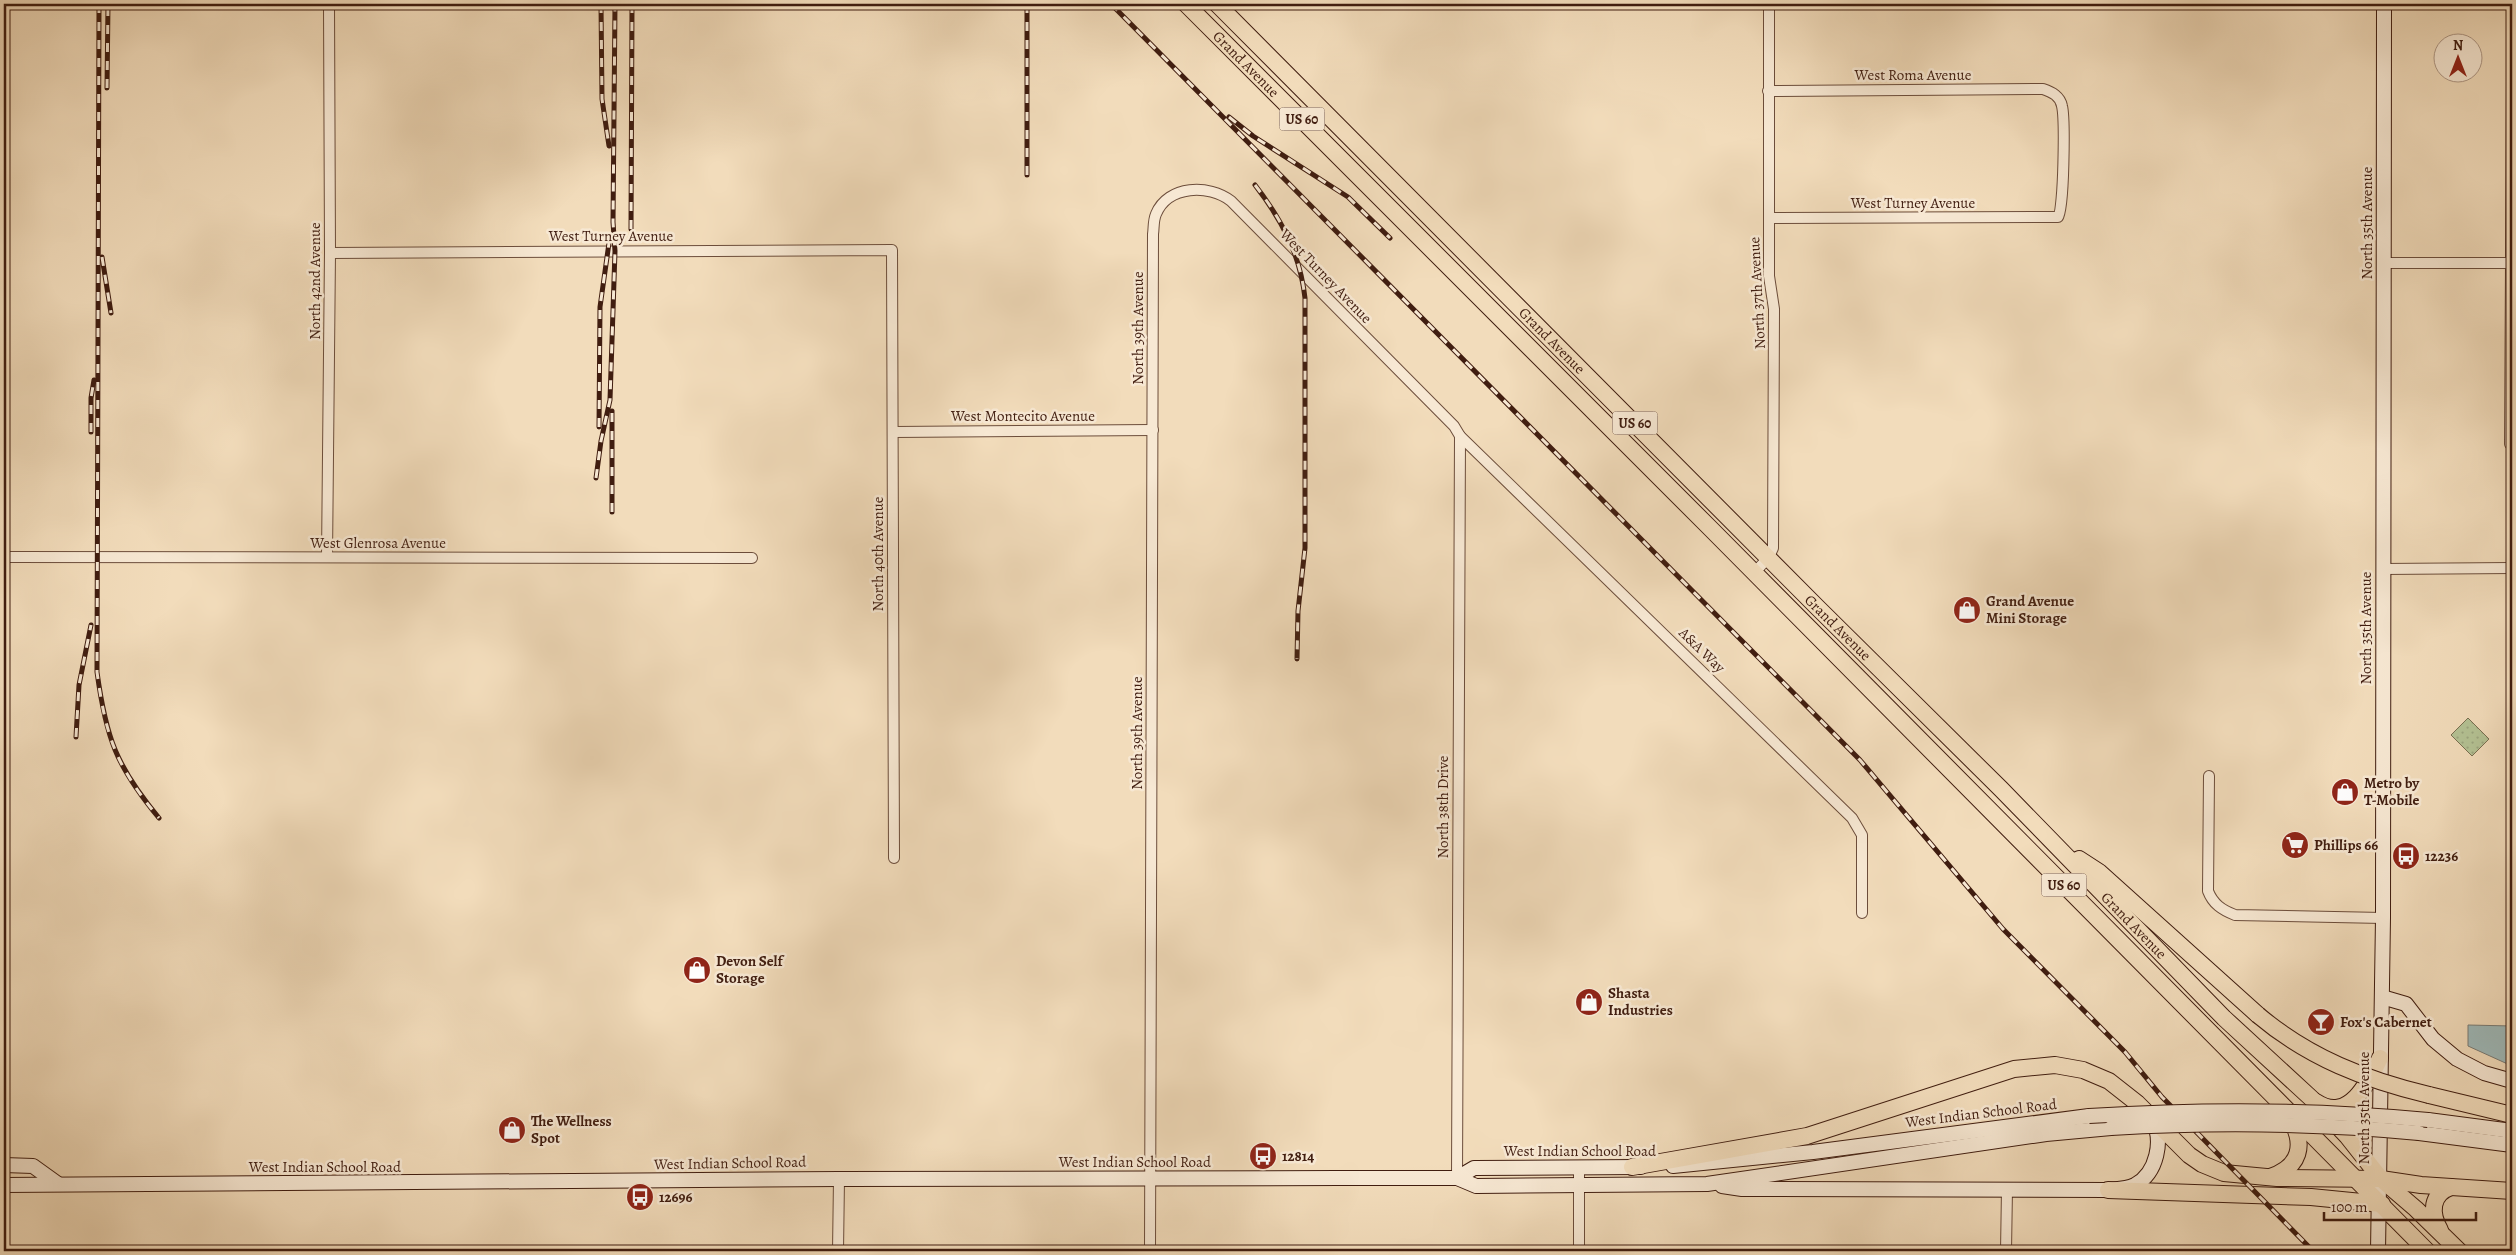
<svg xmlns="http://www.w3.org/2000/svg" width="2516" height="1255" font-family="Alegreya,serif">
<defs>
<pattern id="grass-dots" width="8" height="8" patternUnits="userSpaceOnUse" patternTransform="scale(1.25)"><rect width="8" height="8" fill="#b4c294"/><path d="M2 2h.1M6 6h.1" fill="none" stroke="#9ca67f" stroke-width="1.8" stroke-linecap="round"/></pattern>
</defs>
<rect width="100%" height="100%" fill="#f2dcbb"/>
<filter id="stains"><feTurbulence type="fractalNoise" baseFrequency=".004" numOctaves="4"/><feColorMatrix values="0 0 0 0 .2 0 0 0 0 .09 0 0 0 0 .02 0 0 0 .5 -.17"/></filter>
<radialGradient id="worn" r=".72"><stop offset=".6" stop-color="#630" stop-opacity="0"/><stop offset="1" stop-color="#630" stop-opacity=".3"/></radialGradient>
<!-- grass -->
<path fill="url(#grass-dots)" stroke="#7a7052" d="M2468,718L2489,739L2472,756L2451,735Z"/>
<!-- water -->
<path fill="#9eb9b9" stroke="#787b75" d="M2468,1025L2512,1026V1066L2468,1046Z"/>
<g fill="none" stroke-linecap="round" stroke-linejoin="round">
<!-- minor casing -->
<g stroke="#6c4d3b" stroke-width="12">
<g id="minor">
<path d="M2512,82L2510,444H2512"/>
<path d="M1768,91L2043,89C2052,92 2060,96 2062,106C2065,119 2064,210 2058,217L1769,218"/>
<path d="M330,253L892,250L894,858"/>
<path d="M2383,263H2510"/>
<path d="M894,432L1153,430"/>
<path d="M4,557L752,558"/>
<path d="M327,557L330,253L329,4"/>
<path d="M2383,569L2512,568"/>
<path d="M1754,573L1769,557L1773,548L1774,309L1769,276V4"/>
<path d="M2209,776L2208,891C2213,904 2222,910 2235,915L2383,918"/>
<path d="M1457,1178L1460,436"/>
<path d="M838,1251L839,1179"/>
<path d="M1150,1251L1153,234C1154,228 1153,221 1156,214C1168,185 1209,184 1231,201L1454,426L1460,436L1852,818L1862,835V913"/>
<path d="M1579,1251V1167"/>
<path d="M2006,1251L2007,1189"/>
</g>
</g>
<!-- secondary casing -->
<g stroke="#401d10" stroke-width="16">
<g id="secondary">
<path d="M2382,997L2406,1004L2433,1039L2457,1059L2484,1073L2512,1081"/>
<path d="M2428,1120L2512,1131"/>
<path d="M2419,1133L2512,1145"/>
<path d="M4,1165L33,1166L58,1184"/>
<path d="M1673,1166L1813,1152L2089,1116"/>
<path d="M1457,1178L1474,1168L1641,1167"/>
<path d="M4,1185L839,1179L1339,1178H1457L1476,1186L1707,1184L2046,1134L2111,1128"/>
<path d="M1722,1186L1742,1189L2108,1190C2117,1189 2127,1189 2135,1185C2157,1173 2164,1140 2152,1119"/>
<path d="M2378,1251L2383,918L2384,4"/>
</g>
</g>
<!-- trunk casing -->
<g stroke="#401d10" stroke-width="18">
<g id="trunk">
<path id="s1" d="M1186,4L1711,529L2427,1251"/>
<path id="s2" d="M1217,4L1817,607L2001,789L2224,1018L2312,1099L2347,1136L2381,1179L2416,1209L2459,1251"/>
<path d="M2079,859L2099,872L2258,1015"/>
<path d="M2429,1095L2512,1115"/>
<path d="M2316,1102C2349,1124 2369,1081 2380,1058"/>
<path d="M1632,1167L1807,1136L2014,1069L2055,1065L2083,1070L2109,1081L2137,1103L2189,1155L2202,1164L2224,1173L2277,1178L2381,1179L2421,1185L2512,1191"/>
<path d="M2270,1177C2300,1167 2306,1145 2290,1118"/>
<path d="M2108,1190L2311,1197L2382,1204"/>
<path d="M2440,1230C2430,1213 2431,1194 2451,1187"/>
</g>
</g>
<!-- minor -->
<use href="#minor" stroke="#f7e8d3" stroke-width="10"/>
<!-- secondary -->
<use href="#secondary" stroke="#f7e8d3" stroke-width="14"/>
<!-- trunk -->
<use href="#trunk" stroke="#f2dcbb" stroke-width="16"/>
<!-- rail casing -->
<g stroke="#401d10" stroke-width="5">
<g id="rail">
<path d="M99,4L97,672C106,738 116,766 159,818"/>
<path d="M601,4L602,99L609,146"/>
<path d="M1027,4V175"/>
<path d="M1111,4L1860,760L2003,929L2125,1052L2162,1097L2313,1251"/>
<path d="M107,88L108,4"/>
<path d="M1229,117L1253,136L1348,197L1390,238"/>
<path d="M1255,185C1282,220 1300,254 1305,298V548L1298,611L1297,659"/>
<path d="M631,229L632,4"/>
<path d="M102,257L111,313"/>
<path d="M599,427L600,307L609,243"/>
<path d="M91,432V398L94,380"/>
<path d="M596,478L601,441L610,400L615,251L613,222L615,4"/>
<path d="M612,512V411"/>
<path d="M76,737L79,685L91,625"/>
</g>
</g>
<!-- rail -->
<use href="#rail" stroke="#f7e8d3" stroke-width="3" stroke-dasharray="9" stroke-linecap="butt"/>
<!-- secondary-bridge casing -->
<g stroke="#401d10" stroke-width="16" stroke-linecap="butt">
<g id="secondary-bridge">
<path d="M2089,1116C2202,1109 2315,1109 2428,1120"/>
<path d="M2111,1128C2214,1122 2316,1123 2419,1133"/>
</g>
</g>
<!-- trunk-bridge casing -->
<g stroke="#401d10" stroke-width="18" stroke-linecap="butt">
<path id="trunk-bridge" d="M2258,1015C2309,1058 2366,1080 2429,1095"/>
</g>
<!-- secondary-bridge -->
<use href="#secondary-bridge" stroke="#f7e8d3" stroke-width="14"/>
<!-- trunk-bridge -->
<use href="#trunk-bridge" stroke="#f2dcbb" stroke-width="16"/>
</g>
<!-- icons -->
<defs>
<g id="shop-disc" transform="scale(1.4375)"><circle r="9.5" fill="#8f2418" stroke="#f7e8d3"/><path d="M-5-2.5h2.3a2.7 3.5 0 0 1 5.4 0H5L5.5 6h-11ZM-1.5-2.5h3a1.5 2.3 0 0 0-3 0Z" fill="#fff"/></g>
<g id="supermarket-disc" transform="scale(1.4375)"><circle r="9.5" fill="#8f2418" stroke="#f7e8d3"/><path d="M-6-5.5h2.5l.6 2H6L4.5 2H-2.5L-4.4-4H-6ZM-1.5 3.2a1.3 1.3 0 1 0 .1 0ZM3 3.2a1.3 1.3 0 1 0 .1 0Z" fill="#fff"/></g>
<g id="bus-disc" transform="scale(1.4375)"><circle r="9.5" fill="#8f2418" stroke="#f7e8d3"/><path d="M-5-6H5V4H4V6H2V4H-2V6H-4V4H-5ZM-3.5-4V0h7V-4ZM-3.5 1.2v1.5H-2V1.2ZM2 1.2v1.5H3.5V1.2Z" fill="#fff"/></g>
<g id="bar-disc" transform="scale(1.4375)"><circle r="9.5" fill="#8f2418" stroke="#f7e8d3"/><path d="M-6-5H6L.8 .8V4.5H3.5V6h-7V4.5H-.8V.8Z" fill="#fff"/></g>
</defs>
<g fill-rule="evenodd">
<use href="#shop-disc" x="1967" y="610"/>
<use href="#shop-disc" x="2345" y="792"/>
<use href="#supermarket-disc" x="2295" y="845"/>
<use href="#bus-disc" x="2406" y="856"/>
<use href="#shop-disc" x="697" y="970"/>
<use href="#shop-disc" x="1589" y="1002"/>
<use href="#bar-disc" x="2321" y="1022"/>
<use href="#shop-disc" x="512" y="1130"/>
<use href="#bus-disc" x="1263" y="1156"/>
<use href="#bus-disc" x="640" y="1197"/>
</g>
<g text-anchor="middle" stroke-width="5" stroke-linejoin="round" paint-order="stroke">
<!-- shield labels -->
<g fill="#f7e8d3" stroke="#775a4a" stroke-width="1">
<rect x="1279.5" y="107.5" width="45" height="23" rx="4"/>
<rect x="1612.5" y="411.5" width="45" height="23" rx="4"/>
<rect x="2041.5" y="873.5" width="45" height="23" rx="4"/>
</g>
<g font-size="14" font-weight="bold" fill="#401d10">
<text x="1302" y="124">US 60</text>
<text x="1635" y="428">US 60</text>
<text x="2064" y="890">US 60</text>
</g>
<!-- street labels -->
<g font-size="15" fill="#401d10" stroke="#f7e8d3">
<text dy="5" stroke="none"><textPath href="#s1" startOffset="85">Grand Avenue</textPath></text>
<text x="1913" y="80">West Roma Avenue</text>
<text x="1913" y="208">West Turney Avenue</text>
<text transform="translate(2367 223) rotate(-90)" y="5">North 35th Avenue</text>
<text x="611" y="241">West Turney Avenue</text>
<text transform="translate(1326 276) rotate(46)" y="5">West Turney Avenue</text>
<text transform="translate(315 281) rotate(-90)" y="5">North 42nd Avenue</text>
<text transform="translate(1757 293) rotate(-93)" y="5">North 37th Avenue</text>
<text transform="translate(1138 328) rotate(-90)" y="5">North 39th Avenue</text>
<text dy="5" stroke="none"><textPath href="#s2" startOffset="475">Grand Avenue</textPath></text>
<text x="1023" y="421">West Montecito Avenue</text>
<text x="378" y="548">West Glenrosa Avenue</text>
<text transform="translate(878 554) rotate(-90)" y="5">North 40th Avenue</text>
<text dy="5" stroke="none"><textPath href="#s2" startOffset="880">Grand Avenue</textPath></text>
<text transform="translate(2366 628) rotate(-90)" y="5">North 35th Avenue</text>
<text transform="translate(1702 650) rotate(44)" y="5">A&amp;A Way</text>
<text transform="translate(1137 733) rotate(-90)" y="5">North 39th Avenue</text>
<text transform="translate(1443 807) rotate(-90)" y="5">North 38th Drive</text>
<text dy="5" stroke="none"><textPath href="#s2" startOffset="1300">Grand Avenue</textPath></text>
<text transform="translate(2364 1108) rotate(-90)" y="5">North 35th Avenue</text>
<text transform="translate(1981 1113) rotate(-7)" y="5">West Indian School Road</text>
<text x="1580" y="1156">West Indian School Road</text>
<text x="1135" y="1167">West Indian School Road</text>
<text transform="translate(730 1163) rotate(-1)" y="5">West Indian School Road</text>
<text x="325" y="1172">West Indian School Road</text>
</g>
<!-- poi labels -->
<g font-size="15" font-weight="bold" fill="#401d10" stroke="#f7e8d3" text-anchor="start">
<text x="1986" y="606">Grand Avenue<tspan x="1986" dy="17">Mini Storage</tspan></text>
<text x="2364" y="788">Metro by<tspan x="2364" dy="17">T-Mobile</tspan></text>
<text x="2314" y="850">Phillips 66</text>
<text x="2425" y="861">12236</text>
<text x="716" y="966">Devon Self<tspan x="716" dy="17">Storage</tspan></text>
<text x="1608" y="998">Shasta<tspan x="1608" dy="17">Industries</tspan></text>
<text x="2340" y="1027">Fox's Cabernet</text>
<text x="531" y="1126">The Wellness<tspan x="531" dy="17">Spot</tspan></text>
<text x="1282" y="1161">12814</text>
<text x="659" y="1202">12696</text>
</g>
</g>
<!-- margin -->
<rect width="2516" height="1255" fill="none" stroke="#f2dcbb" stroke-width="20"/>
<rect x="5" y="5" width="2506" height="1245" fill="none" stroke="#401d10" stroke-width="2.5"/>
<rect x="10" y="10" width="2496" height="1235" fill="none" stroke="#401d10"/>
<!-- north arrow -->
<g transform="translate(2458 58)"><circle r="24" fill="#f7e8d3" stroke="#ae9785"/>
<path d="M0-4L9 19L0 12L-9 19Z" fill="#8f2418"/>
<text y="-8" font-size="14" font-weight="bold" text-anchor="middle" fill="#401d10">N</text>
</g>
<!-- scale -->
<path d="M2324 1212v8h152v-8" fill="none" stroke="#401d10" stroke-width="2.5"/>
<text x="2331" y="1212" font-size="15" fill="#401d10" stroke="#f7e8d3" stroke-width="4" paint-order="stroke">100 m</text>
<rect width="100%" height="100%" filter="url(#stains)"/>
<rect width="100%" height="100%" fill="url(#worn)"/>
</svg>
